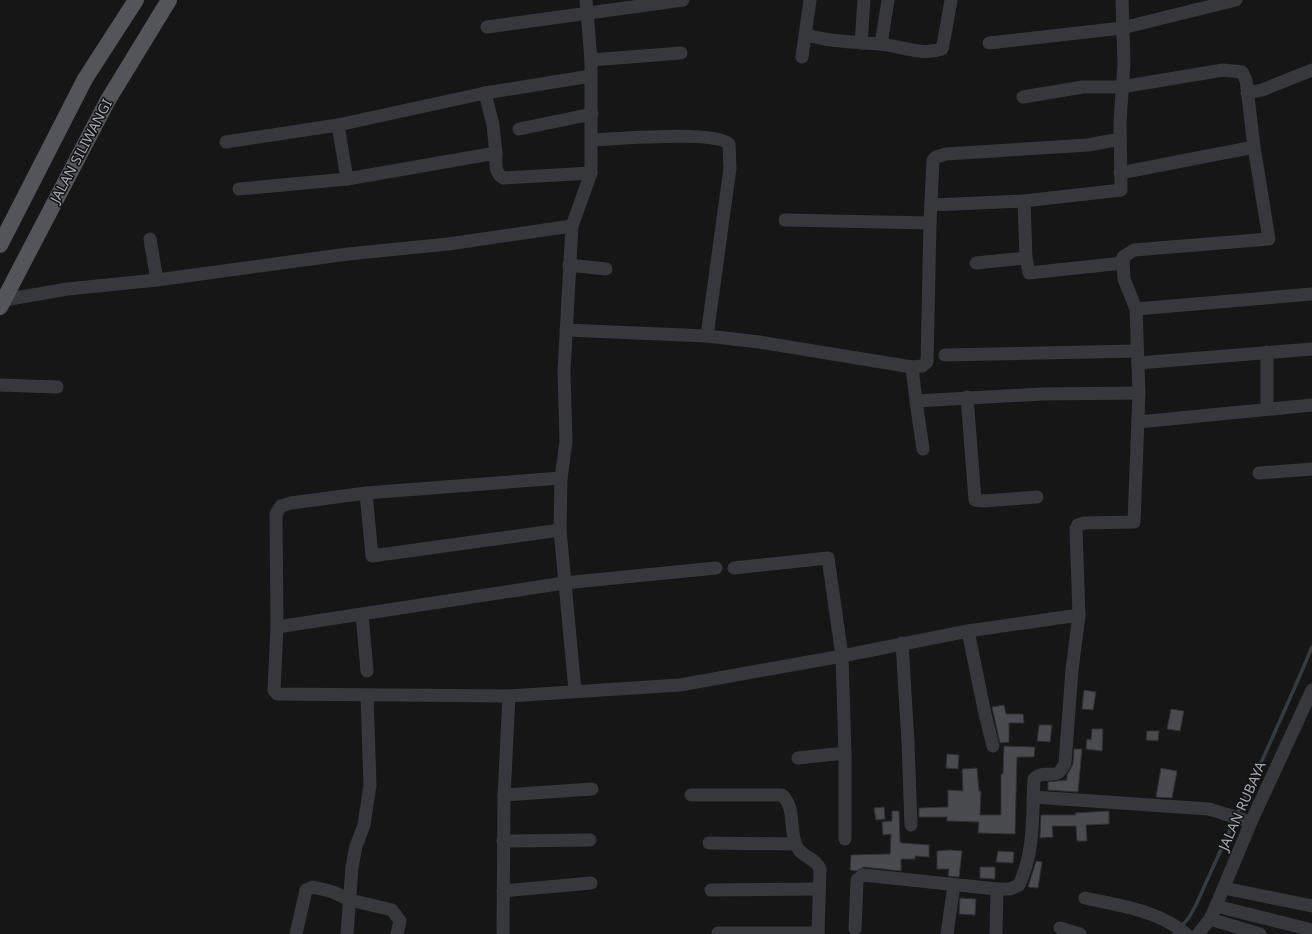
<svg xmlns="http://www.w3.org/2000/svg" width="1312" height="934" font-family="'Noto Sans',sans-serif">
<rect width="100%" height="100%" fill="#161617"/>
<g fill="none" stroke-linecap="round" stroke-linejoin="round">
<!-- stream -->
<path stroke="#343c42" stroke-width="3.5" d="M1174,934L1188,919L1196,905C1234,819 1276,734 1312,647"/>
</g>
<!-- building -->
<g fill="#4a4b4f" stroke="#303033">
<path d="M1084,690L1096,692L1093,710L1082,709Z"/>
<path d="M1004,705L1006,714H1023L1024,723H1009V742L1000,743L992,707Z"/>
<path d="M1171,709L1184,711L1180,731L1167,729Z"/>
<path d="M1039,725H1052L1050,742L1037,741Z"/>
<path d="M1092,729H1103L1102,751L1086,749L1087,739L1091,740Z"/>
<path d="M1147,731H1159L1158,741L1146,740Z"/>
<path d="M1004,746L1035,747L1034,757H1017L1015,834L978,833L979,822L947,821V817H919V808L948,807V790L963,791L962,769L977,768L979,791H981L980,815H1001V774H1003Z"/>
<path d="M1074,749H1082L1078,792L1048,790V782L1067,780V775L1073,764Z"/>
<path d="M947,754L959,755L958,769L946,768Z"/>
<path d="M1161,768L1177,771L1172,798L1156,797Z"/>
<path d="M884,807L885,819L876,820L874,808Z"/>
<path d="M892,811H899L900,842L902,843L929,845V857L915,856V859H901V871L864,867L856,871L850,870L851,855L890,854L891,834L883,835L882,822L892,821Z"/>
<path d="M1109,811V824L1086,825L1087,841H1077L1076,826H1052L1053,837L1040,838L1041,815H1076L1075,813Z"/>
<path d="M951,850L962,851L959,877L948,876L949,869H937V851Z"/>
<path d="M998,851L1014,852L1013,863L996,862Z"/>
<path d="M1036,861L1042,862L1038,888L1028,887Z"/>
<path d="M980,867H995V879L980,878Z"/>
<path d="M960,898L976,899L975,915L959,914Z"/>
</g>
<g fill="none" stroke-linecap="round" stroke-linejoin="round">
<!-- minor -->
<g stroke="#37383c" stroke-width="13">
<path d="M487,27L683,0"/>
<path d="M807,35C831,42 855,42 880,44C900,46 922,56 942,49L943,45L951,0"/>
<path d="M861,43L864,0"/>
<path d="M989,43L1122,28L1236,0"/>
<path d="M881,44L888,0"/>
<path d="M802,57L810,0"/>
<path d="M591,60L681,53"/>
<path d="M485,93L493,125L496,153"/>
<path d="M1247,93L1262,90L1312,70"/>
<path d="M338,125L347,179"/>
<path d="M519,129L592,114"/>
<path d="M226,142L338,125L485,93L591,76"/>
<path d="M1120,173L1254,147"/>
<path d="M239,189L347,179L496,153C496,163 494,172 503,178L591,173"/>
<path d="M1024,201L1026,258L1029,273L1123,263"/>
<path d="M931,205L1024,201L1121,190L1120,122L1124,64L1122,0"/>
<path d="M785,220L930,223"/>
<path d="M572,226L564,371L566,442L561,478L560,530L575,690"/>
<path d="M150,239L157,280"/>
<path d="M976,263L1026,258"/>
<path d="M569,265L606,269"/>
<path d="M4,300L67,289L157,280L348,254L448,244L572,226L591,173V60L586,0"/>
<path d="M1136,309L1312,294"/>
<path d="M566,330L707,336L730,168L729,144C714,130 617,139 592,140"/>
<path d="M707,336L759,342L912,367L922,366L927,362L930,223L933,160L936,157L946,154L1088,145L1120,139"/>
<path d="M945,355L1137,351"/>
<path d="M1138,363L1312,349"/>
<path d="M912,367L916,401L1042,394L1139,393"/>
<path d="M0,385L57,387"/>
<path d="M967,397L975,500L983,501L1037,497"/>
<path d="M916,401L923,449"/>
<path d="M1267,409V352"/>
<path d="M1138,422L1312,405"/>
<path d="M1259,473L1312,469"/>
<path d="M561,478L366,493L291,503L281,506L276,514L277,627L274,690L277,694L509,696L680,685L842,656L968,631L1079,615"/>
<path d="M366,493L372,556L560,530"/>
<path d="M734,568L828,558L842,656L845,753L798,758"/>
<path d="M362,614L367,671"/>
<path d="M277,627L564,583L716,568"/>
<path d="M968,631L985,714L993,746"/>
<path d="M902,643L908,742L911,825"/>
<path d="M504,795L592,789"/>
<path d="M691,795H782C796,808 789,829 796,845C801,857 816,858 820,869L818,934"/>
<path d="M1033,797L1209,809L1251,822"/>
<path d="M845,839V753"/>
<path d="M503,841L590,840"/>
<path d="M709,843L795,844"/>
<path d="M1224,888L1312,906"/>
<path d="M711,890L819,889"/>
<path d="M503,891L591,883"/>
<path d="M1085,898C1120,906 1158,910 1186,934"/>
<path d="M1216,906L1308,929L1312,932"/>
<path d="M1210,919L1260,934"/>
<path d="M1060,928L1080,934"/>
<path d="M855,929L857,880L863,875L997,889H1010L1019,885C1035,851 1032,816 1034,779C1046,767 1056,784 1065,763L1072,670L1079,615L1076,529L1078,525L1084,523L1134,522L1139,393L1136,309L1124,279L1123,257L1134,250L1269,239L1254,147L1246,80L1242,72L1223,70L1121,87H1083L1023,97"/>
<path d="M718,933H818"/>
<path d="M296,934L306,890L313,887L333,892L350,900L392,910L400,921L397,934"/>
<path d="M347,934L352,867L356,846L364,825L370,785L367,695"/>
<path d="M503,934L504,797L509,696"/>
<path d="M947,934L954,885"/>
<path d="M996,934L997,889"/>
<path d="M1198,934L1210,919L1216,906L1251,822L1312,690"/>
</g>
<!-- major -->
<g stroke="#53555a" stroke-width="16">
<path d="M0,245L85,79L136,0"/>
<path d="M0,307L108,100L169,0"/>
</g>
</g>
<g text-anchor="middle" stroke-width="3" stroke-linejoin="round" paint-order="stroke">
<!-- street labels -->
<g font-size="14" fill="#a9acb6" stroke="#111112">
<text transform="translate(81 151) rotate(-62)" y="5">JALAN SILIWANGI</text>
<text transform="translate(1242 806) rotate(-66)" y="5">JALAN RUBAYA</text>
</g>
</g>
</svg>
